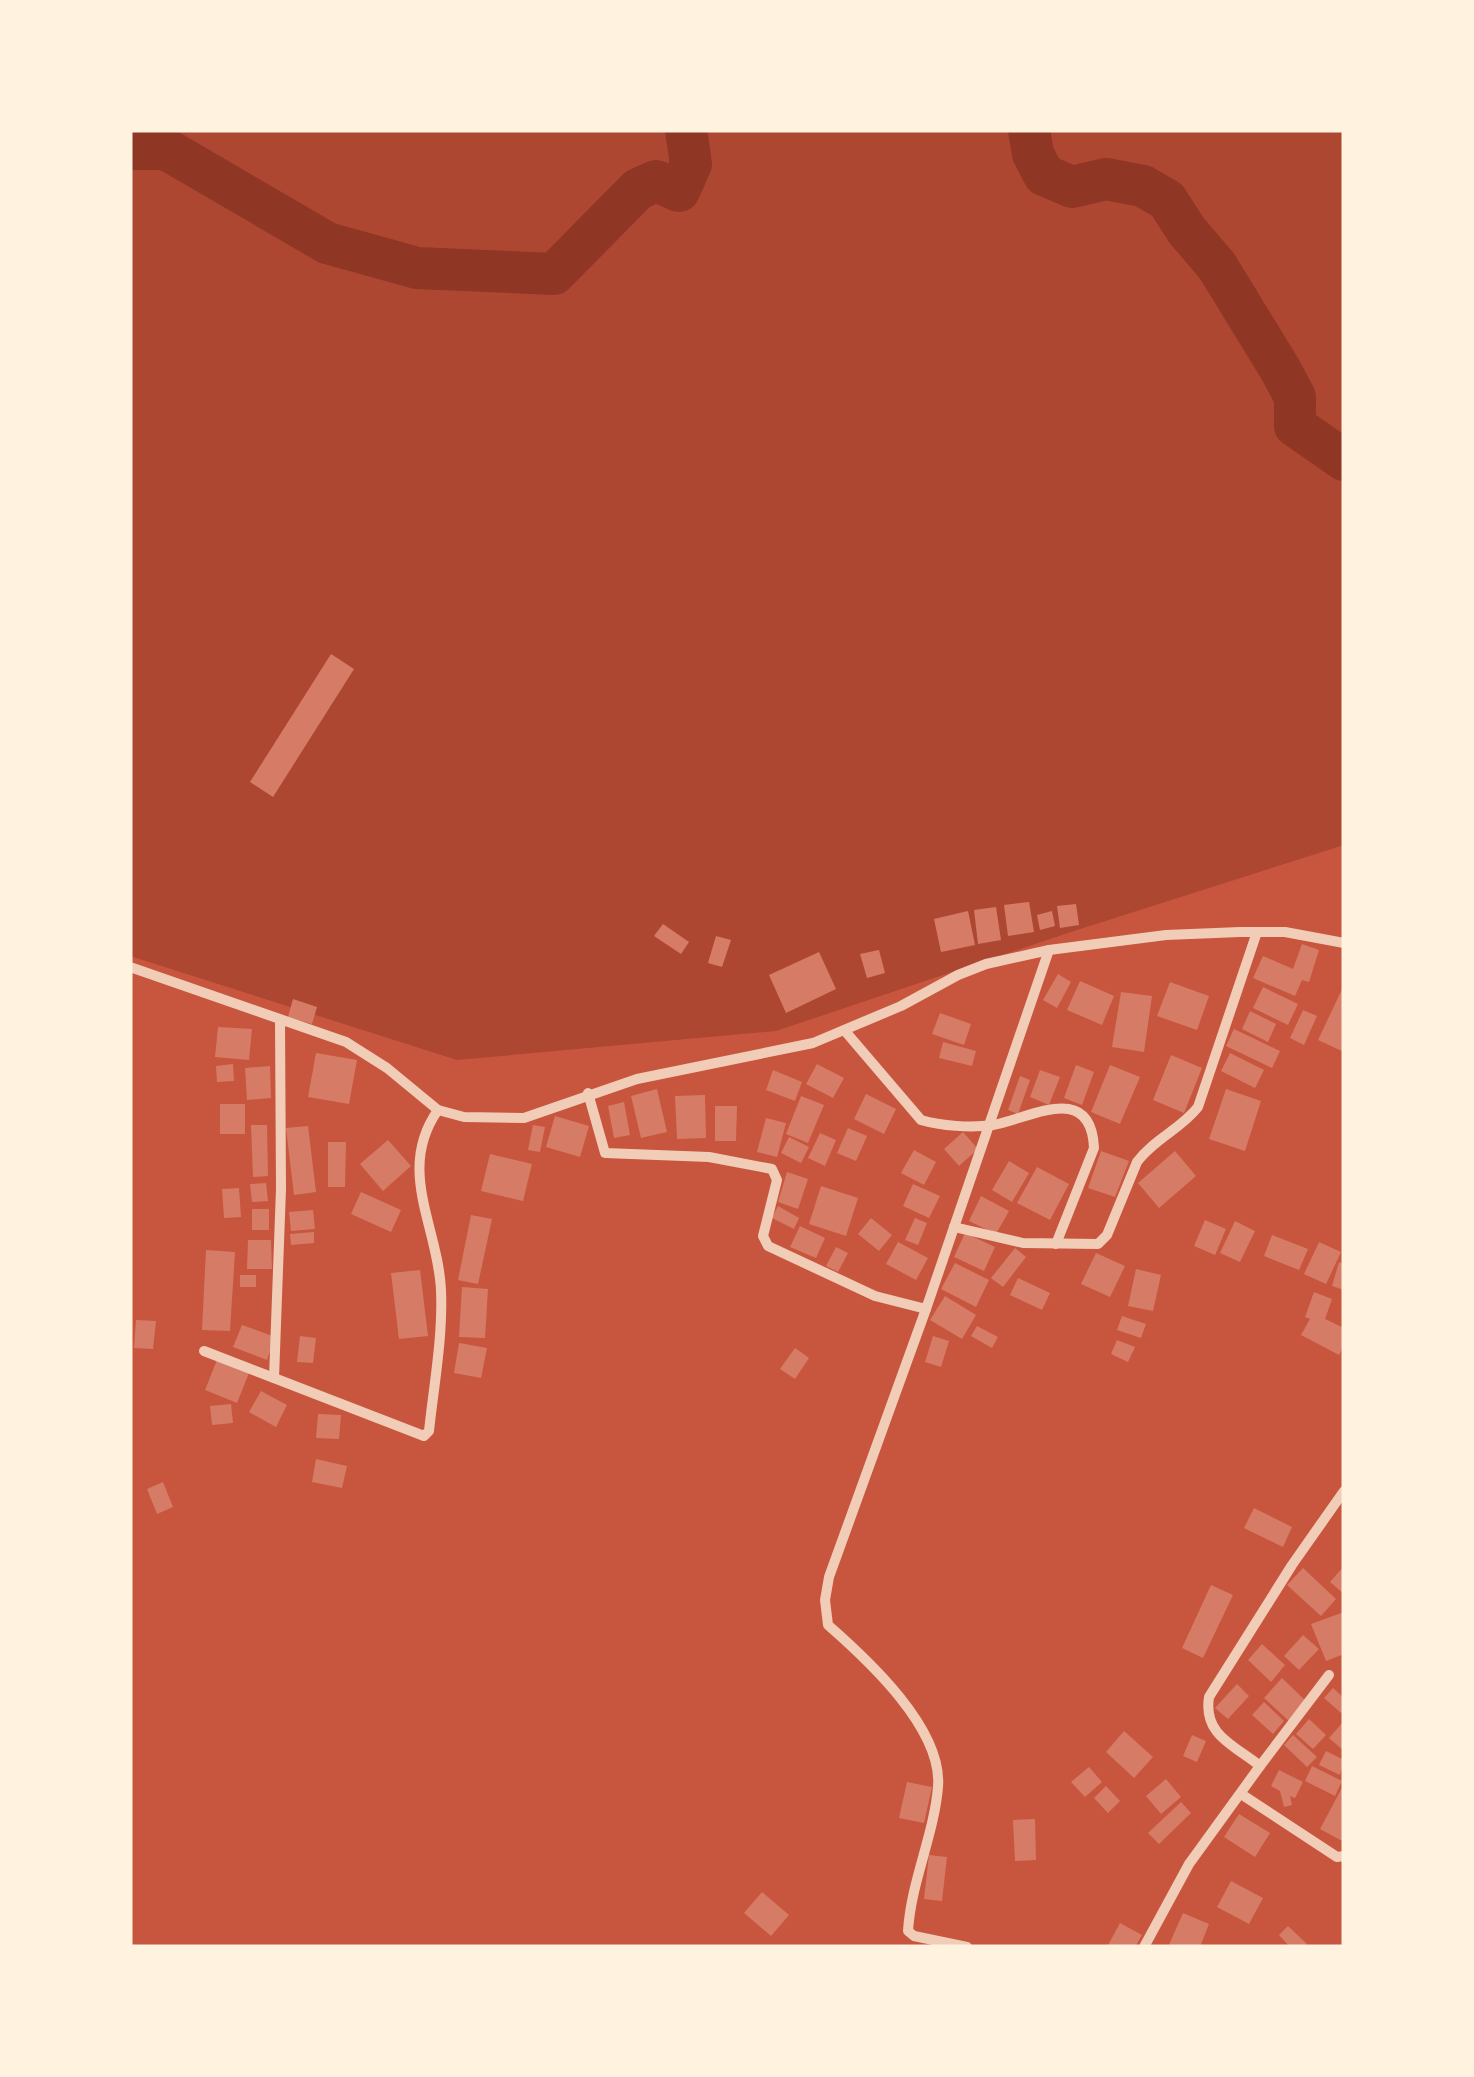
<svg xmlns="http://www.w3.org/2000/svg" width="1474" height="2077" font-family="Montserrat,sans-serif">
<rect width="100%" height="100%" fill="#c8553d"/>
<!-- green -->
<path fill="#ae4732" d="M130,130H1344V845L1074,931L776,1031L457,1060L130,956Z"/>
<g fill="none" stroke-linecap="round" stroke-linejoin="round">
<!-- river -->
<g stroke="#8f3625" stroke-width="42">
<path d="M1029,130L1033,154L1044,175L1072,187L1106,179L1143,186L1167,200L1187,231L1217,266L1280,369L1295,397V426L1344,460"/>
<path d="M130,149H166L327,243L417,268L554,274L638,189L656,181L679,191L691,164L686,130"/>
</g>
</g>
<!-- building -->
<g fill="#d67c66">
<path d="M331,654L354,669L273,797L250,782Z"/>
<path d="M1029,902L1034,932L1008,936L1004,905Z"/>
<path d="M1076,904L1079,925L1060,928L1057,906Z"/>
<path d="M996,907L1001,940L978,944L974,910Z"/>
<path d="M968,911L975,945L941,952L934,919Z"/>
<path d="M1052,911L1055,926L1040,930L1037,915Z"/>
<path d="M663,924L689,942L681,954L654,936Z"/>
<path d="M716,936L731,940L722,967L708,963Z"/>
<path d="M1302,944L1319,950L1309,982L1302,980L1295,996L1253,978L1263,956L1293,969Z"/>
<path d="M879,950L885,973L867,978L860,954Z"/>
<path d="M819,952L836,989L786,1013L769,975Z"/>
<path d="M1058,974L1071,982L1057,1008L1043,1000Z"/>
<path d="M1080,981L1114,996L1102,1025L1067,1010Z"/>
<path d="M1170,982L1209,996L1197,1030L1157,1016Z"/>
<path d="M1344,985V1052L1318,1040Z"/>
<path d="M1263,987L1298,1004L1288,1025L1253,1008Z"/>
<path d="M1121,992L1152,996L1144,1052L1112,1047Z"/>
<path d="M293,999L317,1007L312,1024L288,1017Z"/>
<path d="M1303,1010L1317,1016L1304,1045L1290,1038Z"/>
<path d="M1250,1011L1276,1024L1268,1042L1242,1029Z"/>
<path d="M940,1013L971,1024L964,1045L932,1034Z"/>
<path d="M218,1027L252,1029L249,1060L215,1057Z"/>
<path d="M1234,1029L1280,1051L1272,1068L1226,1046Z"/>
<path d="M943,1042L976,1051L972,1066L939,1058Z"/>
<path d="M316,1053L357,1060L349,1104L308,1097Z"/>
<path d="M1230,1053L1264,1070L1255,1088L1221,1071Z"/>
<path d="M1171,1055L1202,1068L1184,1113L1153,1100Z"/>
<path d="M233,1064L234,1081L217,1082L216,1066Z"/>
<path d="M817,1064L844,1078L833,1098L806,1084Z"/>
<path d="M1076,1065L1094,1072L1082,1105L1064,1098Z"/>
<path d="M1110,1065L1140,1077L1120,1124L1091,1112Z"/>
<path d="M270,1066L271,1098L247,1100L245,1068Z"/>
<path d="M773,1070L802,1082L795,1101L766,1090Z"/>
<path d="M1040,1070L1060,1077L1049,1105L1030,1097Z"/>
<path d="M1020,1076L1030,1080L1018,1114L1008,1110Z"/>
<path d="M657,1089L667,1132L641,1138L631,1096Z"/>
<path d="M1226,1089L1261,1101L1245,1151L1209,1139Z"/>
<path d="M866,1094L896,1109L884,1134L854,1119Z"/>
<path d="M705,1095L706,1138L677,1139L675,1096Z"/>
<path d="M801,1096L824,1105L808,1143L786,1134Z"/>
<path d="M624,1102L630,1135L614,1138L608,1106Z"/>
<rect x="220" y="1104" width="25" height="30"/>
<path d="M715,1106H737L736,1141H715Z"/>
<path d="M555,1116L589,1126L580,1157L546,1147Z"/>
<path d="M766,1118L786,1123L777,1157L757,1152Z"/>
<path d="M251,1125H267L268,1176L253,1177Z"/>
<path d="M533,1125L545,1127L540,1152L528,1150Z"/>
<path d="M308,1126L316,1192L294,1195L286,1128Z"/>
<path d="M848,1128L867,1136L856,1161L837,1153Z"/>
<path d="M963,1132L978,1149L959,1166L944,1149Z"/>
<path d="M820,1133L836,1140L825,1166L808,1158Z"/>
<path d="M789,1137L809,1147L801,1163L781,1153Z"/>
<path d="M388,1140L411,1166L383,1191L360,1164Z"/>
<path d="M328,1142H346L345,1187H328Z"/>
<path d="M914,1150L936,1162L924,1185L901,1173Z"/>
<path d="M1101,1151L1129,1161L1115,1197L1088,1188Z"/>
<path d="M1175,1151L1196,1176L1159,1208L1138,1183Z"/>
<path d="M490,1154L532,1164L523,1201L481,1191Z"/>
<path d="M1009,1161L1029,1173L1012,1202L992,1190Z"/>
<path d="M1037,1167L1069,1184L1050,1220L1017,1203Z"/>
<path d="M787,1172L808,1179L798,1209L778,1202Z"/>
<path d="M266,1183L268,1201L252,1202L250,1184Z"/>
<path d="M913,1184L940,1196L929,1218L903,1206Z"/>
<path d="M821,1186L858,1198L846,1236L809,1224Z"/>
<path d="M239,1188L241,1217L224,1218L222,1189Z"/>
<path d="M361,1192L401,1210L391,1232L351,1214Z"/>
<path d="M981,1196L1009,1211L996,1234L969,1221Z"/>
<path d="M778,1206L799,1218L794,1229L772,1218Z"/>
<rect x="252" y="1209" width="17" height="21"/>
<path d="M313,1210L315,1229L291,1231L289,1212Z"/>
<path d="M471,1215L492,1219L478,1284L458,1280Z"/>
<path d="M871,1218L892,1235L879,1251L858,1234Z"/>
<path d="M915,1218L927,1223L918,1245L905,1240Z"/>
<path d="M1205,1220L1226,1229L1215,1255L1194,1246Z"/>
<path d="M1235,1221L1255,1231L1240,1262L1220,1253Z"/>
<path d="M800,1226L825,1238L816,1258L790,1247Z"/>
<path d="M314,1232V1243L291,1245L290,1234Z"/>
<path d="M965,1233L995,1247L984,1271L954,1257Z"/>
<path d="M1272,1235L1308,1249L1299,1270L1264,1256Z"/>
<path d="M248,1240H271L272,1269H247Z"/>
<path d="M898,1242L928,1258L916,1280L886,1264Z"/>
<path d="M1319,1242L1341,1252L1326,1284L1304,1274Z"/>
<path d="M836,1247L848,1253L838,1272L826,1266Z"/>
<path d="M1015,1248L1026,1257L1003,1287L991,1278Z"/>
<path d="M206,1250L235,1252L230,1331L202,1330Z"/>
<path d="M1096,1253L1125,1266L1110,1297L1081,1284Z"/>
<path d="M1339,1262L1344,1264V1290L1332,1286Z"/>
<path d="M955,1263L989,1280L976,1307L941,1289Z"/>
<path d="M1136,1269L1161,1275L1153,1311L1128,1306Z"/>
<path d="M420,1270L428,1336L399,1339L391,1273Z"/>
<rect x="240" y="1275" width="16" height="12"/>
<path d="M1018,1278L1050,1293L1042,1310L1010,1295Z"/>
<path d="M462,1287L488,1289L485,1338L459,1337Z"/>
<path d="M1314,1292L1332,1299L1325,1319L1344,1328V1345L1339,1355L1301,1335L1310,1319L1305,1317Z"/>
<path d="M945,1296L976,1315L962,1339L930,1320Z"/>
<path d="M1122,1316L1146,1324L1141,1338L1117,1330Z"/>
<path d="M136,1320L156,1321L153,1349L134,1348Z"/>
<path d="M242,1325L275,1337L267,1360L233,1347Z"/>
<path d="M977,1326L998,1337L992,1348L971,1336Z"/>
<path d="M300,1336L316,1338L313,1363L297,1362Z"/>
<path d="M933,1336L949,1341L941,1367L925,1362Z"/>
<path d="M1117,1340L1135,1347L1128,1362L1111,1354Z"/>
<path d="M459,1343L487,1348L481,1378L454,1373Z"/>
<path d="M795,1348L809,1358L795,1379L780,1369Z"/>
<path d="M217,1360L249,1373L237,1403L205,1390Z"/>
<path d="M261,1391L287,1405L276,1427L249,1412Z"/>
<path d="M231,1404L233,1423L212,1425L210,1406Z"/>
<path d="M318,1414L341,1415L339,1439L316,1438Z"/>
<path d="M316,1459L347,1466L342,1488L312,1482Z"/>
<path d="M163,1482L173,1507L157,1514L147,1489Z"/>
<path d="M1254,1508L1292,1527L1283,1547L1244,1528Z"/>
<path d="M1344,1566V1594L1330,1582Z"/>
<path d="M1303,1568L1336,1599L1321,1616L1287,1585Z"/>
<path d="M1211,1585L1233,1595L1203,1658L1182,1648Z"/>
<path d="M1344,1612V1654L1326,1661L1311,1624Z"/>
<path d="M1303,1635L1319,1649L1299,1670L1284,1656Z"/>
<path d="M1262,1644L1285,1665L1271,1682L1248,1660Z"/>
<path d="M1282,1678L1307,1702L1289,1721L1264,1698Z"/>
<path d="M1237,1684L1249,1696L1228,1719L1215,1708Z"/>
<path d="M1333,1688L1344,1698V1709L1341,1713L1324,1698Z"/>
<path d="M1264,1702L1284,1721L1273,1734L1252,1715Z"/>
<path d="M1309,1719L1326,1735L1313,1749L1296,1734Z"/>
<path d="M1344,1721V1751L1329,1738Z"/>
<path d="M1124,1731L1153,1757L1134,1778L1106,1752Z"/>
<path d="M1192,1735L1206,1741L1197,1762L1183,1756Z"/>
<path d="M1293,1735L1317,1757L1307,1767L1284,1745Z"/>
<path d="M1326,1751L1344,1760L1340,1775L1319,1765Z"/>
<path d="M1312,1766L1342,1781L1335,1796L1305,1781Z"/>
<path d="M1089,1767L1102,1782L1085,1797L1071,1782Z"/>
<path d="M1279,1770L1303,1782L1295,1798L1290,1796L1292,1805L1284,1807L1280,1791L1271,1786Z"/>
<path d="M1166,1779L1181,1797L1161,1814L1146,1796Z"/>
<path d="M907,1782L932,1787L924,1823L899,1818Z"/>
<path d="M1344,1784V1842L1320,1829Z"/>
<path d="M1106,1786L1120,1801L1108,1813L1094,1798Z"/>
<path d="M1181,1802L1191,1813L1159,1844L1148,1833Z"/>
<path d="M1239,1814L1270,1833L1255,1857L1224,1837Z"/>
<path d="M1035,1819L1036,1860L1015,1861L1013,1820Z"/>
<path d="M929,1855L947,1857L942,1901L924,1899Z"/>
<path d="M1231,1881L1263,1898L1249,1924L1217,1907Z"/>
<path d="M762,1892L789,1915L771,1936L744,1913Z"/>
<path d="M1183,1913L1209,1924L1200,1947H1168Z"/>
<path d="M1120,1923L1142,1935L1135,1947H1107Z"/>
<path d="M1288,1926L1307,1944L1304,1947H1290L1279,1935Z"/>
</g>
<g fill="none" stroke-linecap="round" stroke-linejoin="round">
<!-- minor -->
<g stroke="#f1ccb7" stroke-width="10">
<path d="M130,967L346,1042L387,1068L438,1110"/>
<path d="M280,1020L281,1189L274,1378L424,1436L429,1431C434,1384 443,1337 441,1290C438,1226 396,1170 438,1110L464,1117L524,1118L637,1079L813,1043L901,1006L958,975L986,964L1049,950L1166,935L1240,932H1285L1344,943"/>
<path d="M845,1031L921,1120C941,1126 971,1128 993,1125C1029,1119 1091,1080 1094,1148L1056,1244"/>
<path d="M588,1093L605,1153L709,1157L772,1169L777,1180L763,1236L768,1246L875,1296L926,1309L1049,950"/>
<path d="M954,1227L1023,1243L1098,1244L1107,1235L1137,1162C1154,1139 1181,1129 1198,1107L1257,932"/>
<path d="M926,1309L829,1577L825,1600L828,1625C868,1660 943,1729 938,1787C934,1835 911,1882 908,1931L914,1936L967,1947"/>
<path d="M204,1351L274,1378"/>
<path d="M1260,1766L1329,1675"/>
<path d="M1241,1794L1337,1857L1344,1856"/>
<path d="M1144,1947L1189,1864L1260,1766C1234,1745 1203,1735 1209,1697L1292,1565L1344,1491"/>
</g>
</g>
<!-- border -->
<rect width="1474" height="2077" fill="none" stroke="#fff3e0" stroke-width="265"/>
</svg>
